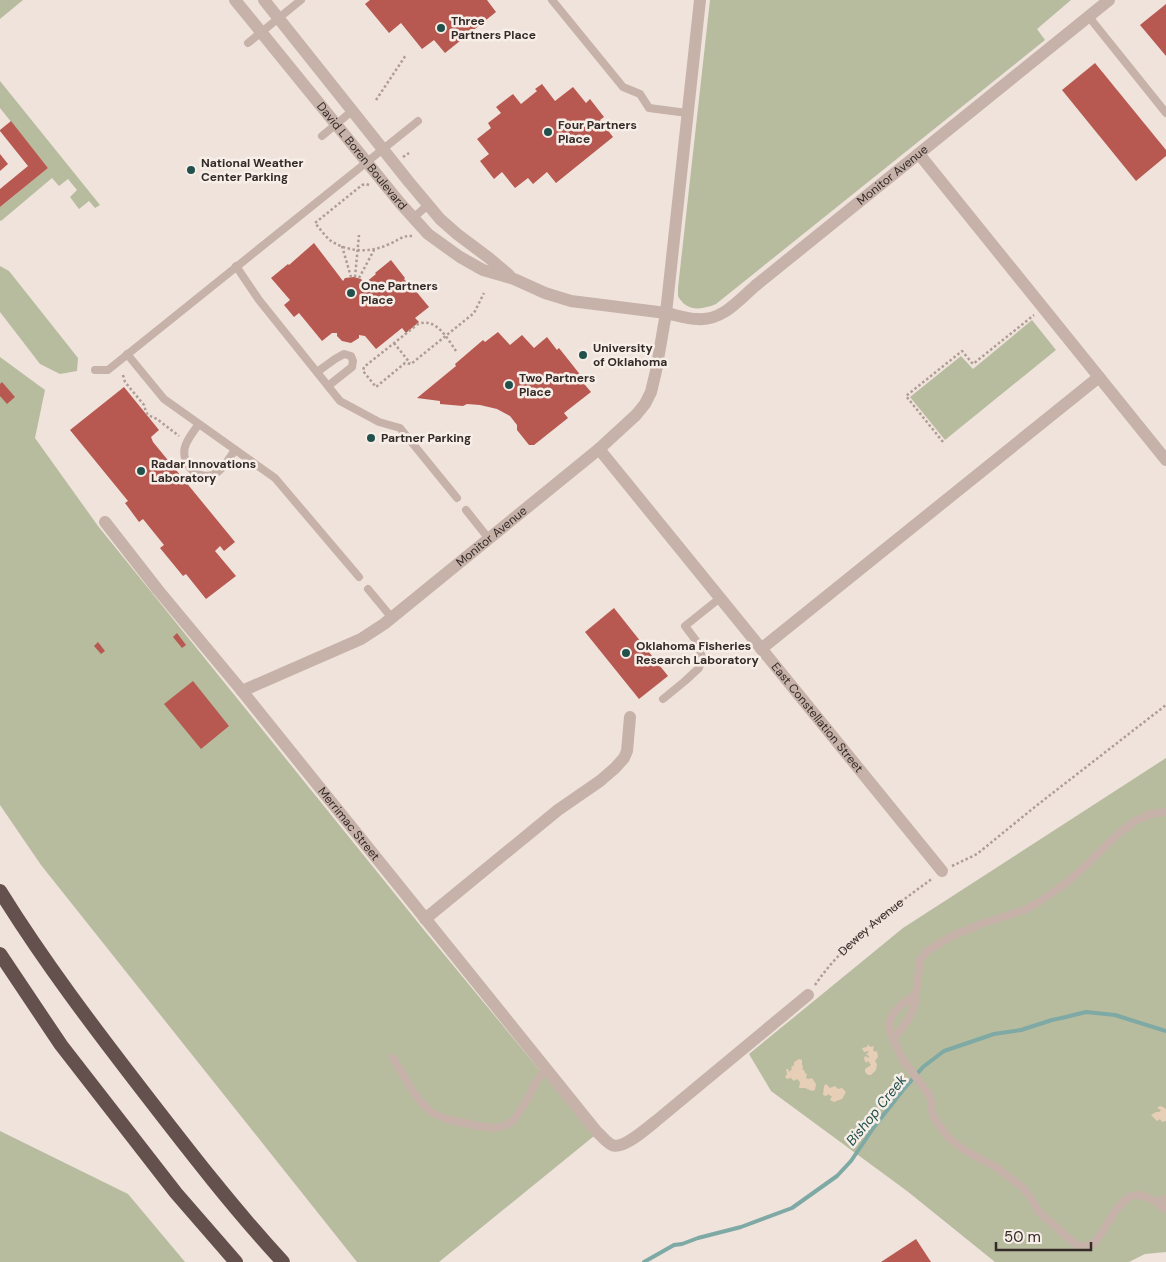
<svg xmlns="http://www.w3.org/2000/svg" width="1166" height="1262" font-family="'DM Sans',sans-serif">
<rect width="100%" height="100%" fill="#efe3dc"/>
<!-- green -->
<g fill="#b7bc9e">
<path d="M0,0H23L0,19Z"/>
<path d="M710,0H1071L1037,29L1045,40L716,304C706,308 693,312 683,303C682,301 679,299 678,296C678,294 678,291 678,288Z"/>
<path d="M0,81L100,205L95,208L89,201L79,209L70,197L77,190L68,179L59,186L52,178L1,221L0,220V207L48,168L0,108Z"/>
<path d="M0,266L9,271L78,358L77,371L60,374L40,364L0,312Z"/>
<path d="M1032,320L1056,350L945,440L910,397L961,356L973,369Z"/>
<path d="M0,357L45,390L35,438L98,526L424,930L594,1136L439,1262H357L41,865L0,805Z"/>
<path d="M1166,758V1252L1145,1254L1129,1262H995L907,1191L771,1091L749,1054L903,928Z"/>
<path d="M0,1131L128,1194L185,1262H0Z"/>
</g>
<!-- sand -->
<g fill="#e7ceb6">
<path d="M868,1044L870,1047L874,1046L873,1050L875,1052L877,1051L878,1057L875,1061L877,1064L876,1070L871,1075H868L865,1072V1069L871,1065L868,1061L866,1063L864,1059L865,1056L869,1058V1056L866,1054L869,1052L868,1051L864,1052L862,1048L867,1047Z"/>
<path d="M799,1059L802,1060V1064L803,1067L802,1069L804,1070L805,1073L807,1074L806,1078L808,1079L812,1078L816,1084L815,1090L812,1091L805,1088H799L800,1082L797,1079L794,1081L791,1078L787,1079L785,1077L787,1074L786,1069H788L789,1072L792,1069L791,1067L794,1065V1062Z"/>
<path d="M826,1084L830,1088L835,1086L838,1089L842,1088L846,1092L842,1099L834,1102L830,1100L832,1096H830L829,1094L826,1096L823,1095L824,1086Z"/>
<path d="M1160,1106L1163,1107L1166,1109V1121L1162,1122L1160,1119L1157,1121L1151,1115L1156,1112H1159L1161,1110L1157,1108Z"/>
</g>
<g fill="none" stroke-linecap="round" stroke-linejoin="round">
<!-- stream -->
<path stroke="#7ea9a4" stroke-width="4" d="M644,1262L674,1245L682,1244L698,1238L741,1227L792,1208L837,1176L851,1161L874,1127L903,1090L923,1067L944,1051L994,1034L1021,1030L1052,1020L1066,1017L1086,1012L1115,1015L1166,1031"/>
</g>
<!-- building -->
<g fill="#b85951">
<path d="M370,0H487L496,12L445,53L434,40L422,49L401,23L389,33L365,4Z"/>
<path d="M1166,4V56L1140,25Z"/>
<path d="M1095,63L1166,150V156L1136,181L1062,90Z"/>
<path d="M542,84L555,101L573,87L586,103L590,99L604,117L600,120L613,137L556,183L547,172L533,184L528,178L515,188L502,172L494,179L480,161L489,154L477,139L491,128L488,123L501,113L496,107L513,94L521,104L537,91L535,89Z"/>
<path d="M11,121L48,168L0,207V189L28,166L0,131V130Z"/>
<path d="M0,154L8,164L0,171Z"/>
<path d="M314,243L343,281L345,278L354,277L361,279L365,283L376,274L375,273L391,260L405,278L404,279L414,291L415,290L429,307L415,318L419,322L406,333L402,328L376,349L365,336L359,335V338L351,343L342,341L337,336V333H332L322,341L299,313L294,317L284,305L290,300L271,278L288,264L289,265Z"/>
<path d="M498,332L510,345L522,335L534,348L547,337L557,350L559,348L582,377L580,379L591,392L564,413L568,418L534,445H529L517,430V425L510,416L497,409L480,405L467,404L463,406L440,404V401L417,398L456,366L455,364L483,340L485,342Z"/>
<path d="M2,382L15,397L7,404L0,396V384Z"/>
<path d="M124,387L159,430L151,437L153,442L235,542L224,551L220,546L215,551L236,576L206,599L186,574L183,576L160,548L164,545L143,519L139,522L125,503L128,501L70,430Z"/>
<path d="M614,608L668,676L639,699L585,632Z"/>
<path d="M177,633L186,645L182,648L173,637Z"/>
<path d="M98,642L105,651L101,654L94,646Z"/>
<path d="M193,681L229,726L201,749L164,704Z"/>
<path d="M916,1239L931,1262H881Z"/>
</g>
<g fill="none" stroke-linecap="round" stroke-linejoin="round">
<!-- path -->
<g stroke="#b19c94" stroke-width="2.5" stroke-dasharray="2.5 2.5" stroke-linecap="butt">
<path d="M376,100L406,55"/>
<path d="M403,157L409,153"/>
<path d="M369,185L366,184L362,185L315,223C320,229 325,236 331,241C348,252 369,253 387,245C396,242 402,235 412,236"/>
<path d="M342,246L351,277"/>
<path d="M355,277L359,235"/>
<path d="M359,278L374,250"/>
<path d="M394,343L410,363"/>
<path d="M456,351C447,338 436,317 418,324L364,367L363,371L376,387L405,363L411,364L474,313L484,293"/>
<path d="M123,375L125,382L144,405L146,412L148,415L157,419L179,436"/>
<path d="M943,442L906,396L962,351L973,364L1034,315"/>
<path d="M952,866L977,854L1036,806L1166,705"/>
<path id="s1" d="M815,985C844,942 891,909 933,878"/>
</g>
<!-- service -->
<g stroke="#c6b2a9" stroke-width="8">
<path d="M552,0L623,87L640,94L649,108L687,113"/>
<path d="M1089,17L1166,113"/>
<path d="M248,43L301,0"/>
<path d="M322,136L352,111"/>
<path d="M413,218L428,205"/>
<path d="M236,266L259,300L340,401L379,422L400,428L457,498"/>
<path d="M127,354L164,399L275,478L359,577"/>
<path d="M95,370H108L418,121"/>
<path d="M317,372L335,359L344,354L351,356L353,361L352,367L328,386"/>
<path d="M198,425C194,431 189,437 186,444C179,460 194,480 212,475C222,472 229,458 235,450"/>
<path d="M466,510L489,539"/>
<path d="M368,589L392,618"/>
<path d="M663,699L685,681L699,668L702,657L697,642L685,626L720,598"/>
<path d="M1166,812L1151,814L1135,821L1119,833L1081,870L1062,886L1039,902L1024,910L981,924L952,936L927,951L920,960L915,1003L912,1011L908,1020L893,1039L903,1060L930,1096L933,1116L938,1124L949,1138L964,1150L997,1168L1022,1187L1030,1197L1039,1212L1074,1243C1082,1248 1087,1247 1095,1242C1104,1232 1120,1196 1135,1195C1142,1194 1150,1199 1157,1202L1166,1199"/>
<path d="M893,1039C881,1016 900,1006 916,994"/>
<path d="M393,1058L414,1093L421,1102L431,1112L446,1119L478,1126L496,1128L506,1125L513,1121L526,1102L534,1085L546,1068"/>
<path d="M1157,1202L1160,1206L1166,1209"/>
</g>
<!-- minor -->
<g stroke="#c6b2a9" stroke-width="12">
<path d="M919,154L1166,460"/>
<path d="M666,313L700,0"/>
<path id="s2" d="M599,449L942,871"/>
<path id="s3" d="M105,522L158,590L242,691L597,1132C602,1136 607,1143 612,1145C623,1150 647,1128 656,1121L808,995"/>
<path d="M761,649L1099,377"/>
<path id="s4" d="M242,691L361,639L384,624L599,449L636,415L645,404L651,392L656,371L666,313C676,315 687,319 698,319C722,321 739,300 755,286L1109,0"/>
<path d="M425,919L558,810L600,781L615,768L624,758L627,751L630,717"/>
</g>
<!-- tertiary -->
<g stroke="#c6b2a9" stroke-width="12">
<path id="s5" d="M235,0L400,203L428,234L460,257L483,270L514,279L545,293L571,301L666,313"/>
<path d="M264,0L409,182L440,219L457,234L489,258L509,275"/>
</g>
<!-- trunk -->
<g stroke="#64514e" stroke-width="14">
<path d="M0,891C44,962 95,1029 146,1095C190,1152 234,1209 283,1262"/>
<path d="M0,954L61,1045L176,1193L236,1262"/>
</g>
</g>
<!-- markers -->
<g fill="#22514c" stroke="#f7eee8" stroke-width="2">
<circle cx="441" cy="28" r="5"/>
<circle cx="548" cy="132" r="5"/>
<circle cx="191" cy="170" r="5"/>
<circle cx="351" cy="293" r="5"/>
<circle cx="583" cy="355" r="5"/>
<circle cx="509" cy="385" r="5"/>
<circle cx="371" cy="438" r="5"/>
<circle cx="141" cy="471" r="5"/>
<circle cx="626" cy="653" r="5"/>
</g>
<g text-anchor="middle" stroke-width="5" stroke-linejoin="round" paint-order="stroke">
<!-- poi labels -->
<g font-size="12" font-weight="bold" fill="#342a28" stroke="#f7eee8" text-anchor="start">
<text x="451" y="25">Three<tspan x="451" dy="14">Partners Place</tspan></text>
<text x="558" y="129">Four Partners<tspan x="558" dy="14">Place</tspan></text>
<text x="201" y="167">National Weather<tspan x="201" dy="14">Center Parking</tspan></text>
<text x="361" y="290">One Partners<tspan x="361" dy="14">Place</tspan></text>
<text x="593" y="352">University<tspan x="593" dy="14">of Oklahoma</tspan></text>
<text x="519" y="382">Two Partners<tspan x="519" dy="14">Place</tspan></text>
<text x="381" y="442">Partner Parking</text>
<text x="151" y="468">Radar Innovations<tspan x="151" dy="14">Laboratory</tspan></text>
<text x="636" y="650">Oklahoma Fisheries<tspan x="636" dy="14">Research Laboratory</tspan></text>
</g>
<!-- street labels -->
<g font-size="12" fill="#342a28" stroke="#f7eee8">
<text dy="4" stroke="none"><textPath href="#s5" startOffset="201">David L Boren Boulevard</textPath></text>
<text dy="4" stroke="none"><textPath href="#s4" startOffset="870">Monitor Avenue</textPath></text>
<text dy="4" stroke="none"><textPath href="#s4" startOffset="296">Monitor Avenue</textPath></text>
<text dy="4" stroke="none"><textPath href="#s2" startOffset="346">East Constellation Street</textPath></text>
<text dy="4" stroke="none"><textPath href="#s3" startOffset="388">Merrimac Street</textPath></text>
<text dy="4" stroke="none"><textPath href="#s1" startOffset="81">Dewey Avenue</textPath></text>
</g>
<!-- water labels -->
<g font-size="14" font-style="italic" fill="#22514c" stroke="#f7eee8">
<text transform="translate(876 1110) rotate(-51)" y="5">Bishop Creek</text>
</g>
</g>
<!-- scale -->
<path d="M996 1242v8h95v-8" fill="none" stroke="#342a28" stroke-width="2.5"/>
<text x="1004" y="1242" font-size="15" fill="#342a28" stroke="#f7eee8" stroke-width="4" paint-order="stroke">50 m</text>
</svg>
